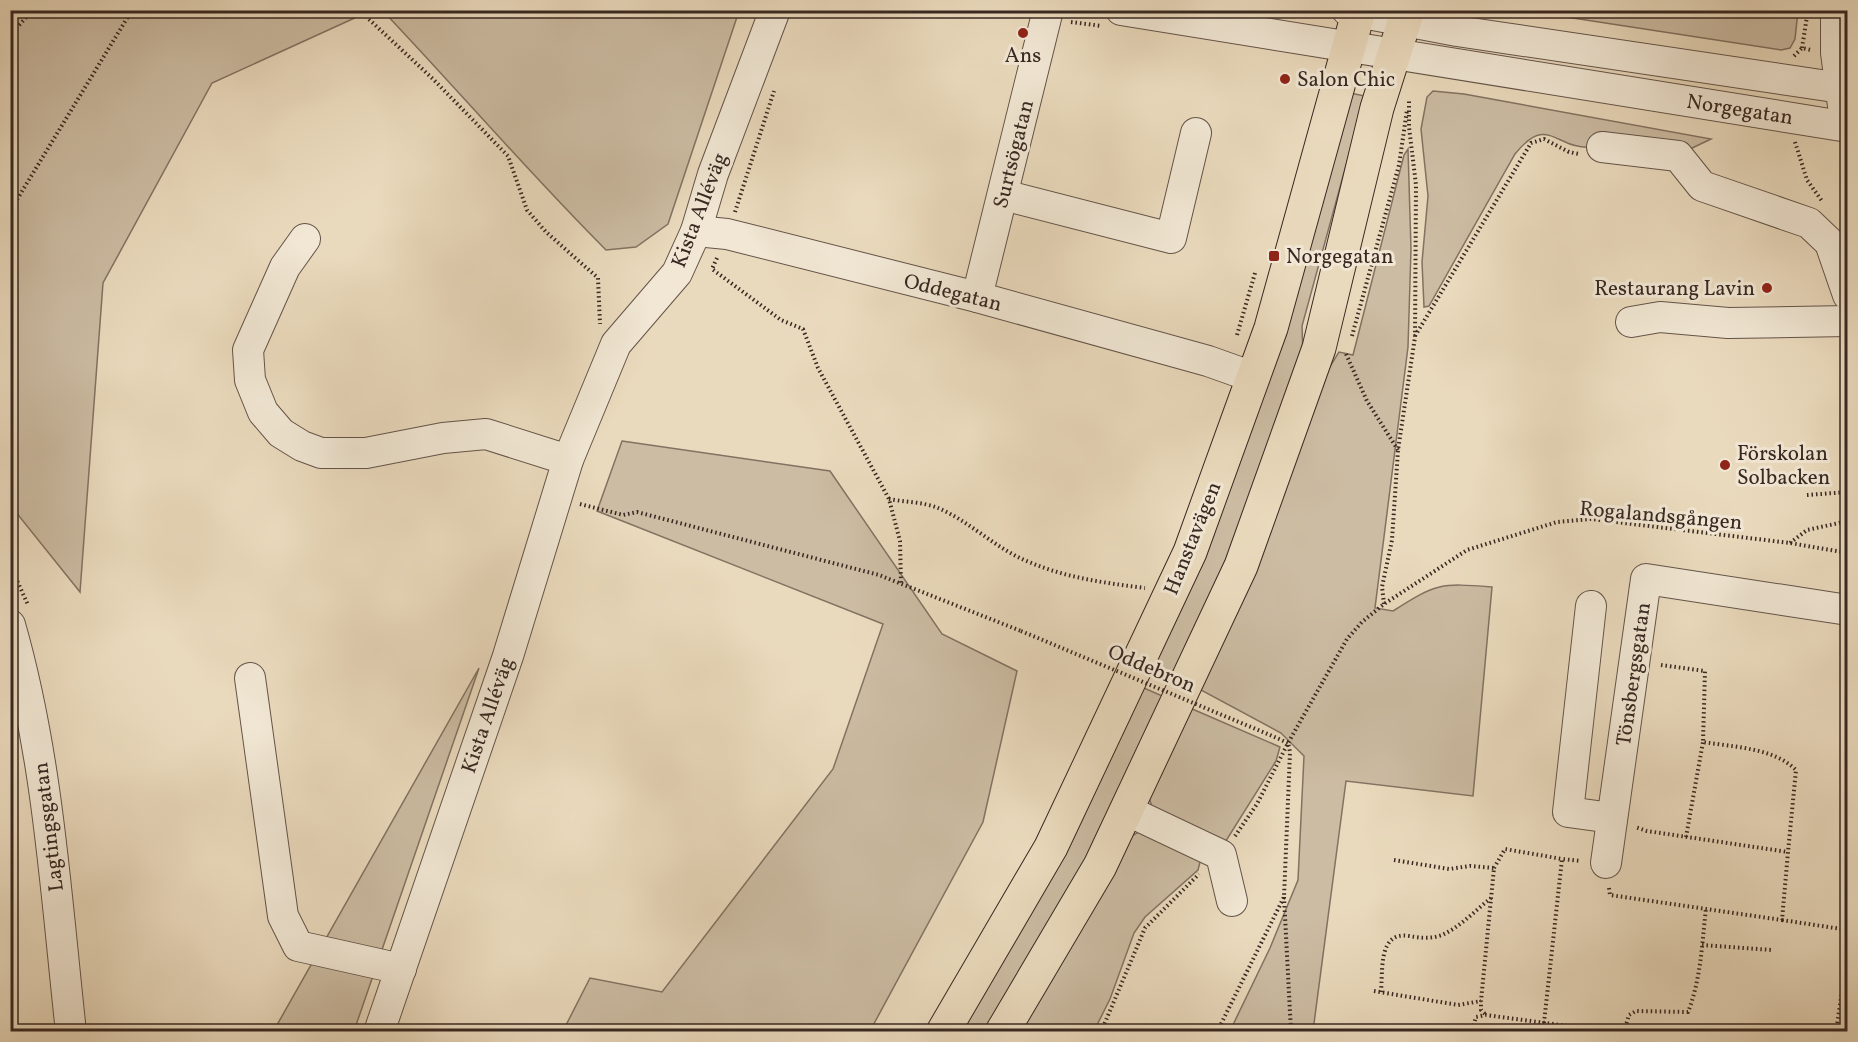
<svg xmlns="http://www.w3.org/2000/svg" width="1858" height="1042" font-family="Vollkorn,serif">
<rect width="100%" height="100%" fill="#eadabd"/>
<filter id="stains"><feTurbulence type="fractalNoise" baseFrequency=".00333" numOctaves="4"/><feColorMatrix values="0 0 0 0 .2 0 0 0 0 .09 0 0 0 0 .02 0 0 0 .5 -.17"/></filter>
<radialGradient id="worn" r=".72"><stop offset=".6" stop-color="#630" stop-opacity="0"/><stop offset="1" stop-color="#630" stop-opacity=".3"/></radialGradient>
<!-- green -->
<g fill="#ccbca3" stroke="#827262" stroke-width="1.5">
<path d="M10,11H370L212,83L103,283L80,592L11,506Z"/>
<path d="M383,11H739L668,224L636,247L606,250C529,173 458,90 383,11Z"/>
<path d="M1527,11L1798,10V11L1795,39L1790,48L1781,50Z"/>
<path d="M1433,91L1464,94L1711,139L1688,150L1684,145L1604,132L1592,147C1555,150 1548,113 1515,154L1429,306L1424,307L1422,262L1428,196L1421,129L1427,97Z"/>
<path d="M1350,93L1365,96L1302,326L1303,356L1243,519L1175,679L1153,670L1227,488Z"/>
<path d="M1408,149L1411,249L1408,347L1375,608L1393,611C1437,583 1440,583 1492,587L1473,796L1346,781L1313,1031H1230L1270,948L1298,880L1304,756L1281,733L1199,689L1319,384L1339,352L1353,355L1404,155Z"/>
<path d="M622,441L830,471L942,634L1017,671L983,822L870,1031H563L590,978L662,992L833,769L883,624L597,511Z"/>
<path d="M479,668L354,1031L273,1032Z"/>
<path d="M1144,688L1167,698L1102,830L989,1031L960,1032Z"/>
<path d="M1190,708L1280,747L1276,761L1224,844L1153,809L1149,798Z"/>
<path d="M1144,829L1201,858L1198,870L1145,917L1134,933L1110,999L1094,1031L1017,1032L1128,838Z"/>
<path d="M1167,1025L1225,1031H1162Z"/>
</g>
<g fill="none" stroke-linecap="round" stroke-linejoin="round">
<!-- minor casing -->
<g stroke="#645449" stroke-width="32">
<g id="minor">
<path d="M1121,10L1848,127"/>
<path d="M1347,10L1457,31L1848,89"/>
<path d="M1836,10V53L1843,106"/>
<path d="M1602,147L1678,156L1702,186L1809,223L1830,243L1848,295"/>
<path d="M1003,195L1171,238L1196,133"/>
<path d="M696,231L727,234L977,297L1208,361L1253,377"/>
<path d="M305,239L285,267L248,350L250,380L263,412L281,433L302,446L321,453H366L443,438L486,434L568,460"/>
<path d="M977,297L1048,10"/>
<path d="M1631,322L1660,317L1728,323L1848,321"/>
<path d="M1591,606L1568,812L1612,818"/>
<path d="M10,625C48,757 56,896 71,1032"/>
<path d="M250,678L283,916L298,946L401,969"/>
<path d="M1126,810L1221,855L1232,901"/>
<path d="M1606,863L1646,579L1848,610"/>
<path d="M379,1032L508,656L568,460L616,344L677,273L696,231L713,174L775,10"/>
</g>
</g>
<!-- major casing -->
<g stroke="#382822" stroke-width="35">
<g id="major">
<path d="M943,1032L1051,847L1190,552L1271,328L1359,10"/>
<path d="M1002,1032L1100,866L1241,566L1319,348L1377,108L1408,10"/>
</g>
</g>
<!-- path -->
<g stroke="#382822" stroke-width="4" stroke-dasharray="1.5 3" stroke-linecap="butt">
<path d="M359,10L433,79L508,156L527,210L546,232L598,278L600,324"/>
<path d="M1002,10L1022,14"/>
<path d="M1071,22L1102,26"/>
<path d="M10,35L33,10"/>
<path d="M1802,48L1808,10"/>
<path d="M1794,56L1802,48L1811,50"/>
<path d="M1795,142L1807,180L1822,201"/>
<path d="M10,211L132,10"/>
<path d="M735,212L774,91"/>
<path d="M717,258L712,269L781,320L803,329L818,368L889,499L900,541L901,584"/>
<path d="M1237,335L1255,273"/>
<path d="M1352,336L1399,165L1407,110"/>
<path d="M1415,336L1531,143L1544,139L1569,152L1579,154"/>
<path d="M1346,354L1367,401L1398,450"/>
<path d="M1807,495L1848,492"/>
<path d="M889,499C904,502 924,502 938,508C971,522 996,549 1029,562C1067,578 1105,583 1145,588"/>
<path d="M580,504L623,515L637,512L879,575L1021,631"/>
<path d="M1790,543L1807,530L1848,521"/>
<path d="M10,565L28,605"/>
<path d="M1384,604L1382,587L1392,540L1398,450L1415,337L1416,185L1409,127V100"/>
<path d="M1661,665L1705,671L1703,742C1734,747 1774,748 1796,770L1788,852"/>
<path d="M1270,735L1288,743"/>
<path d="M1235,836L1257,804L1288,743L1347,639L1362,622L1384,604L1467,550L1557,522L1591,519L1790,543L1848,553"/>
<path d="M1686,837L1703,742"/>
<path d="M1394,860L1449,869L1470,866L1494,868L1481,1001V1010L1486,1015"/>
<path d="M1494,868L1505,849L1562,859"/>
<path d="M1609,888L1610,895L1782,920L1788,852L1647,831L1635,827"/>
<path d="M1284,897L1291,1032"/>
<path d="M1782,920L1848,930"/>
<path d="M1702,945L1772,950"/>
<path d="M1374,991L1458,1005L1481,1001"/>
<path d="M1381,992C1383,970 1378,931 1409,936C1420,938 1431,939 1442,935C1460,927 1476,910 1491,898"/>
<path d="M1101,1032L1145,928L1199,874"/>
<path d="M1217,1032L1284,897L1290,752L1288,743"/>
<path d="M1475,1032L1472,1031L1476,1017L1486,1015L1613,1032"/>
<path d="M1543,1032L1562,859L1581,861"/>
<path d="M1624,1032L1629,1015L1636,1011L1688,1012C1701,979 1702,943 1706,908"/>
<path d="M1836,1032L1848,950"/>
</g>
<!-- minor -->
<use href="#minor" stroke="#f1e7d4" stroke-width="30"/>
<!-- major -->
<use href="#major" stroke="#eadabd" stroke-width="33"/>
<!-- path-bridge -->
<path stroke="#382822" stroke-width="4" stroke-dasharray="1.5 3" stroke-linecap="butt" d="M1021,631L1270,735"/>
</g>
<!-- markers -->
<g fill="#8f2418" stroke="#f1e7d4" stroke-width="2">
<circle cx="1023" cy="33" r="6"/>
<circle cx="1285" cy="79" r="6"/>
<rect x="1268" y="250" width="12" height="12" rx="3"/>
<circle cx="1767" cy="288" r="6"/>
<circle cx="1725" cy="465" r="6"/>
</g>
<g text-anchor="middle" stroke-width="6" stroke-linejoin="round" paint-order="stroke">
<!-- poi labels -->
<g font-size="21" fill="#382822" stroke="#f1e7d4" text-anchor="start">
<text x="1023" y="62" text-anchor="middle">Ans</text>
<text x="1297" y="86">Salon Chic</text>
<text x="1286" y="263">Norgegatan</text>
<text x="1755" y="295" text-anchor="end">Restaurang Lavin</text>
<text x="1737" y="460">Förskolan<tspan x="1737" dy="24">Solbacken</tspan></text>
</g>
<!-- street labels -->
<g font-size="21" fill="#382822" stroke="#f1e7d4">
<text transform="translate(1740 109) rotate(9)" y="7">Norgegatan</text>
<text transform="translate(1013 154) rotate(-76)" y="7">Surtsögatan</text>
<text transform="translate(699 210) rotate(-69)" y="7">Kista Alléväg</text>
<text transform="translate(953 292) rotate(14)" y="7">Oddegatan</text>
<text transform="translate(1661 515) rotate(5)" y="7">Rogalandsgången</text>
<text transform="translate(1192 538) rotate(-68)" y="7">Hanstavägen</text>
<text transform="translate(1152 668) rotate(23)" y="7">Oddebron</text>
<text transform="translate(1633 674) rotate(-82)" y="7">Tönsbergsgatan</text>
<text transform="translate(487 715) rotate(-71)" y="7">Kista Alléväg</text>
<text transform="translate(48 827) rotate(-97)" y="7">Lagtingsgatan</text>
</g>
</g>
<!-- margin -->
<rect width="1858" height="1042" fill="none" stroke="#eadabd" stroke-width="36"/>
<rect x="12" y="12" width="1834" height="1018" fill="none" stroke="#382822" stroke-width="3"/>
<rect x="18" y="18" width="1822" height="1006" fill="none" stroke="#382822" stroke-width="1.5"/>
<rect width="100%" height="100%" filter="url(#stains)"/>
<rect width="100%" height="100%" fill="url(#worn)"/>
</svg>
